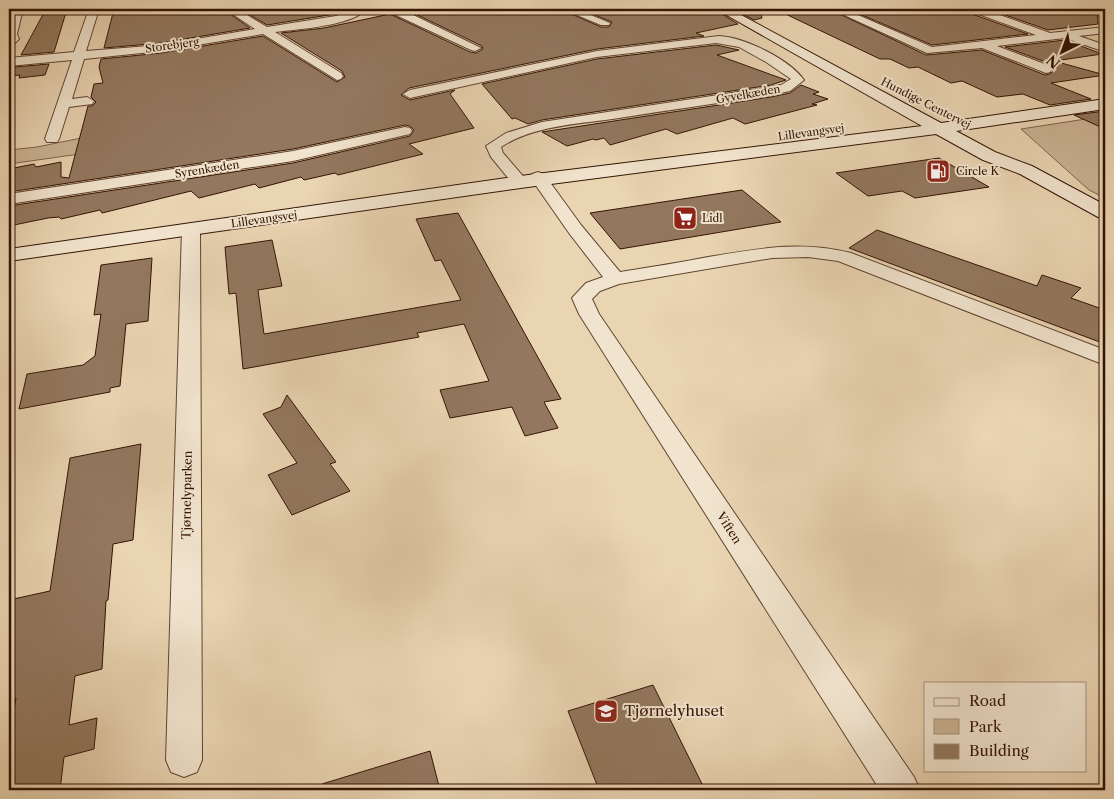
<svg xmlns="http://www.w3.org/2000/svg" width="1114" height="799" font-family="'Libre Caslon Text',serif">
<rect width="100%" height="100%" fill="#ead5b3"/>
<filter id="stains"><feTurbulence type="fractalNoise" baseFrequency=".004" numOctaves="4"/><feColorMatrix values="0 0 0 0 .2 0 0 0 0 .09 0 0 0 0 .02 0 0 0 .5 -.17"/></filter>
<radialGradient id="worn" r=".72"><stop offset=".6" stop-color="#630" stop-opacity="0"/><stop offset="1" stop-color="#630" stop-opacity=".3"/></radialGradient>
<!-- green -->
<g fill="#cbb495" stroke="#80644c">
<path d="M1105,116V198L1089,190L1021,129Z"/>
<path d="M96,135L108,150L9,164V150L37,147Z"/>
</g>
<!-- building -->
<g fill="#93785f" stroke="#341404">
<path d="M46,9H67L54,52L21,55Z"/>
<path d="M114,9H223L250,28L161,43L104,48Z"/>
<path d="M240,9H268L281,13L315,9L323,13L331,12L335,14L267,25Z"/>
<path d="M422,9H560L601,27H609L612,22L580,9H714L738,24L696,33L704,36L597,49L409,88L401,95L410,100L455,90L450,94L474,128L409,144L423,154L338,175L335,173L304,180L301,177L259,188L255,184L199,198L191,191L102,213L100,210L61,219L59,217L48,218L9,226V206L293,163L410,136L414,130L410,126L405,125L293,149L9,192V169L34,164L36,167L61,162V177L69,178L88,106H92L96,102L91,97L94,84L103,83L99,67L101,59L161,53L263,36L337,82L345,77L342,71L281,33L324,28L390,14L470,52L476,53L483,49L482,46L409,11Z"/>
<path d="M733,9H760L762,18L754,20Z"/>
<path d="M775,9H829L926,55L982,50L1045,75L1050,74L1054,70L1051,64L1005,47L1065,40L1102,54L1054,61L1105,75L1051,83L1091,99L1050,105L1023,94L997,97L962,81L951,83L918,67L909,68L890,59H880Z"/>
<path d="M848,9H883L887,10L967,9L969,13L1028,34L932,45Z"/>
<path d="M988,9H1097L1098,24L1048,30Z"/>
<path d="M716,45L739,50L717,55L786,80L771,85L542,120L528,124L515,118L512,119L482,84L597,59Z"/>
<path d="M49,64L45,75L19,78L20,75L10,76L15,67Z"/>
<path d="M801,85L819,92L813,94L828,99L812,104L817,105L745,124L733,118L677,134L666,129L610,145L604,138L596,140L593,139L567,146L542,132L771,97L790,93Z"/>
<path d="M1105,111V129L1074,115Z"/>
<path d="M939,158L989,187L915,198L902,191L868,196L836,173Z"/>
<path d="M742,190L781,222L620,249L590,213Z"/>
<path d="M458,213L561,399L544,402L558,428L525,436L512,407L450,418L440,390L489,381L464,324L417,333L419,337L243,369L236,293L229,294L225,247L272,240L282,286L258,290L264,334L461,300L441,260L435,261L416,219Z"/>
<path d="M877,230L1037,286L1042,275L1081,288L1071,298L1105,310V344L849,248Z"/>
<path d="M152,258L148,321L126,324L120,386L110,388V392L19,409L27,374L83,365L95,356L101,314L94,315L101,265Z"/>
<path d="M287,395L336,462L330,464L350,491L292,515L268,475L297,463L263,414L281,407Z"/>
<path d="M141,444L133,540L113,544L108,600L106,601L102,669L75,676L69,725L97,718L94,749L64,757L60,790H9V740L16,698L9,697V600L50,591L70,458Z"/>
<path d="M653,685L705,790H599L568,711Z"/>
<path d="M430,751L440,790H323L322,784Z"/>
</g>
<g fill="none" stroke-linecap="round" stroke-linejoin="round">
<!-- street casing -->
<g stroke="#624430" stroke-width="2">
<g id="street">
<path d="M13,9H23L17,34L19,39L13,45L9,46V25Z"/>
<path d="M89,9H99L86,51L161,45L255,29L225,9H237L267,27L336,16L355,9H367C351,26 299,29 275,32L341,73L343,76L341,79L337,80L263,34L161,51L84,59L72,99L87,97L94,101L92,104L69,107L59,139L57,142H47L45,139L72,60L9,66V58L74,52Z"/>
<path d="M383,9H401L481,48L475,51L471,50Z"/>
<path d="M562,9H576L610,23L609,25H601Z"/>
<path d="M831,9H844L932,47L1036,35L970,11L969,9H983L1050,33L1105,27V33L1079,36L1105,45V52L1065,38L997,46L1050,66L1052,69L1050,72L1046,73L982,48L927,53Z"/>
<path d="M719,36C744,37 789,59 804,80L790,91L771,95C720,103 670,110 619,118C581,124 534,125 501,147L503,153L528,182L526,185H514L491,157L486,146L506,133L542,122L771,87L781,85L791,79L766,62L739,47L716,43L597,57L410,98L403,94L410,90L597,51Z"/>
<path d="M405,127L410,128L412,131L410,134L293,161L9,204V194L293,151Z"/>
<path d="M538,172L544,174L581,225L620,272C651,267 683,262 714,256C763,248 801,241 851,253L1105,350V365L838,261L808,257L772,258L619,284L600,291L592,299L599,314L914,777L920,790H880L579,314L572,298L586,283L603,277L569,233L530,177L532,174Z"/>
<path d="M191,224L197,225L200,229L202,760L197,772L184,777L171,772L166,760L182,229L185,225Z"/>
</g>
</g>
<!-- secondary casing -->
<g stroke="#341404" stroke-width="2">
<path id="secondary" d="M716,9H730L941,123L1105,99V109L956,131L995,152L1032,166L1105,205V219L1098,217L1020,174L983,160L936,134L528,187L9,261V249L528,175L922,126Z"/>
</g>
<!-- street -->
<use href="#street" fill="#f1e4ce" fill-rule="evenodd"/>
<!-- secondary -->
<use href="#secondary" fill="#f1e4ce" fill-rule="evenodd"/>
</g>
<!-- icons -->
<defs>
<g id="fuel-square" transform="scale(1.25)"><rect x="-9" y="-9" width="18" height="18" rx="4" fill="#8f2418" stroke="#f1e4ce"/><path d="M-5.5-6h7V0h2V4h1.3V-2.5L3-4.5l.8-.8L6-3V5H2.5V1h-1V6h-7ZM-4.2-4.7v3.2H.2V-4.7Z" fill="#fff"/></g>
<g id="supermarket-square" transform="scale(1.25)"><rect x="-9" y="-9" width="18" height="18" rx="4" fill="#8f2418" stroke="#f1e4ce"/><path d="M-6-5.5h2.5l.6 2H6L4.5 2H-2.5L-4.4-4H-6ZM-1.5 3.2a1.3 1.3 0 1 0 .1 0ZM3 3.2a1.3 1.3 0 1 0 .1 0Z" fill="#fff"/></g>
<g id="school-square" transform="scale(1.25)"><rect x="-9" y="-9" width="18" height="18" rx="4" fill="#8f2418" stroke="#f1e4ce"/><path d="M0-5L7-2L0 1L-7-2ZM-4 1L0 2.5L4 1V4Q0 6-4 4Z" fill="#fff"/></g>
</defs>
<g fill-rule="evenodd">
<use href="#fuel-square" x="938" y="171"/>
<use href="#supermarket-square" x="685" y="218"/>
<use href="#school-square" x="606" y="711"/>
</g>
<g text-anchor="middle" stroke-width="4" stroke-linejoin="round" paint-order="stroke">
<!-- far-street labels -->
<g font-size="11" fill="#341404" stroke="#f1e4ce">
<text transform="translate(172 45) rotate(-8)" y="4">Storebjerg</text>
<text transform="translate(748 94) rotate(-10)" y="4">Gyvelkæden</text>
<text transform="translate(926 103) rotate(27)" y="4">Hundige Centervej</text>
<text transform="translate(811 132) rotate(-8)" y="4">Lillevangsvej</text>
<text transform="translate(207 169) rotate(-9)" y="4">Syrenkæden</text>
<text transform="translate(264 219) rotate(-8)" y="4">Lillevangsvej</text>
</g>
<!-- far-poi labels -->
<g font-size="11" fill="#341404" stroke="#f1e4ce" text-anchor="start">
<text x="956" y="175">Circle K</text>
<text x="702" y="222">Lidl</text>
</g>
<!-- street labels -->
<g font-size="12" fill="#341404" stroke="#f1e4ce">
<text transform="translate(187 495) rotate(-89)" y="4">Tjørnelyparken</text>
<text transform="translate(729 528) rotate(57)" y="4">Viften</text>
</g>
<!-- near-poi labels -->
<g font-size="15" fill="#341404" stroke="#f1e4ce" text-anchor="start">
<text x="624" y="716">Tjørnelyhuset</text>
</g>
</g>
<!-- margin -->
<rect width="1114" height="799" fill="none" stroke="#ead5b3" stroke-width="30"/>
<rect x="10" y="10" width="1094" height="779" fill="none" stroke="#341404" stroke-width="2.5"/>
<rect x="15" y="15" width="1084" height="769" fill="none" stroke="#341404"/>
<!-- legend -->
<rect x="924" y="682" width="162" height="90" fill="#f1e4ce" stroke="#a5917d"/>
<rect x="934" y="698" width="25" height="8" fill="#f1e4ce" stroke="#a5917d"/>
<text x="969" y="706" font-size="15" fill="#341404">Road</text>
<rect x="934" y="719" width="25" height="15" fill="#cbb495" stroke="#a5917d"/>
<text x="969" y="732" font-size="15" fill="#341404">Park</text>
<rect x="934" y="744" width="25" height="15" fill="#93785f" stroke="#a5917d"/>
<text x="969" y="756" font-size="15" fill="#341404">Building</text>
<!-- north arrow -->
<g transform="translate(1062 52) rotate(222)" stroke="#f1e4ce" stroke-width="4" paint-order="stroke">
<path d="M0-4L9 19L0 12L-9 19Z" fill="#341404"/>
<text y="-8" font-size="14" font-weight="bold" text-anchor="middle" fill="#341404">N</text>
</g>
<rect width="100%" height="100%" filter="url(#stains)"/>
<rect width="100%" height="100%" fill="url(#worn)"/>
</svg>
